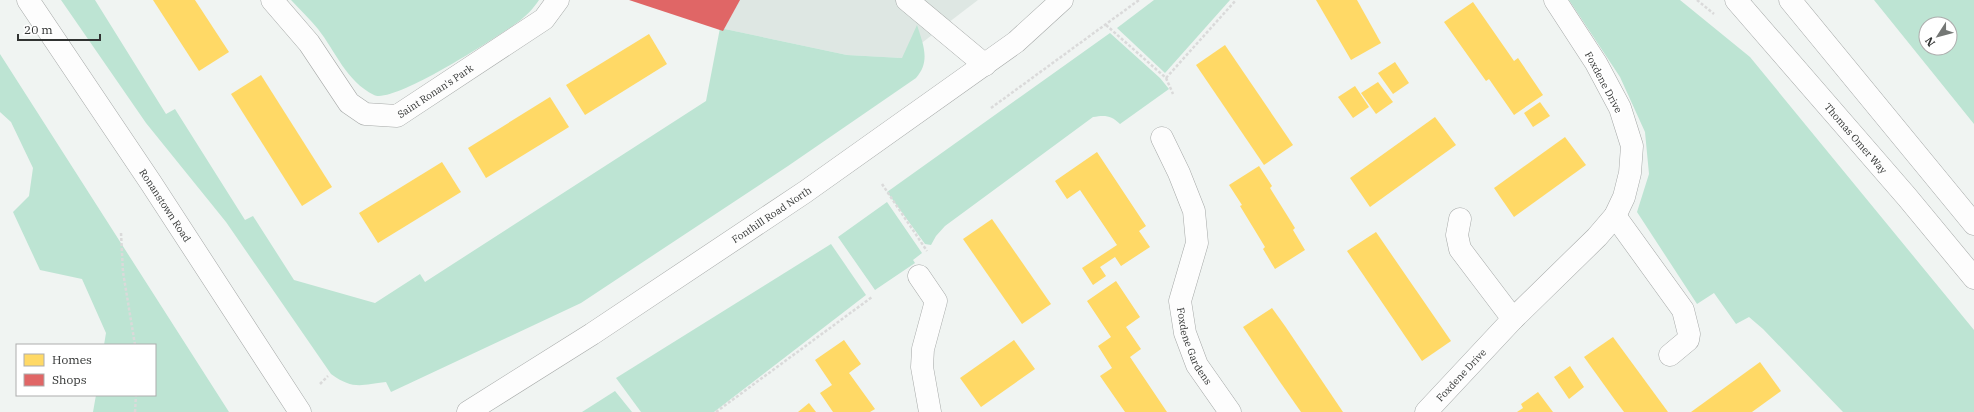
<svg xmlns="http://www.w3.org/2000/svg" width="1974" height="412" font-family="'IBM Plex Serif',serif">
<rect width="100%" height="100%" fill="#f0f4f2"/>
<!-- built -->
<path fill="#dee7e3" d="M643,0H978L902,58L847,55L720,28Z"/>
<!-- green -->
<g fill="#bde4d3" fill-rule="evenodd">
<path d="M61,0H95L166,114L175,109L245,220L253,216L294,280L375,303L420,274L425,282L706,101L720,28L847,55L902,58L917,25C923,44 931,61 916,78L788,166L581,303L391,392L386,382C361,385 353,390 331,374L226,222L146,123Z"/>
<path d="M291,0H539C534,8 525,17 518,22C499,36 393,105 374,95C346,81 336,52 318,29C310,19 300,10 291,0Z"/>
<path d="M1154,0H1230L1165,73L1117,28Z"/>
<path d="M1569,0H1680L1750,57L1974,330V412H1843L1763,329L1749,317L1736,324L1714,293L1697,304L1637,212L1649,174L1645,132L1620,77Z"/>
<path d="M1874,0H1974V124ZM1926,24H1950V48H1926Z"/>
<path d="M1110,33L1160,78L1169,89L1120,124C1111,115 1105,115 1093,117L945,226L936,236L931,245L925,244L887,192Z"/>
<path d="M0,54L229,412H93L96,395H155V345H104L106,333L82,279L40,270L13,212L29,196L33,168L11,122L0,112Z"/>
<path d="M887,202L922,253L913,260L915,263L875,290L838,237Z"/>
<path d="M831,244L866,295L714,412H641L616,378Z"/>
<path d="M615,391L632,412H582Z"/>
</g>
<!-- homes -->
<g fill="#ffd966">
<path d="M153,0H195L229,52L199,71Z"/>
<path d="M1316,0H1357L1381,43L1351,60Z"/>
<path d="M1473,2L1514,61L1518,58L1543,95L1514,115L1489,79L1486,81L1444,22Z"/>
<path d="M649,34L667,64L585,115L566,85Z"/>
<path d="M1225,45L1293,145L1264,165L1196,65Z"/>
<path d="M1395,62L1409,83L1393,94L1378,73Z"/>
<path d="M261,75L332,187L302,206L231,94Z"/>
<path d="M1378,82L1393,102L1376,114L1361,93Z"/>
<path d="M1355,86L1369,107L1353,118L1338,97Z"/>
<path d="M550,97L569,127L486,178L468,148Z"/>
<path d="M1540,102L1550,116L1533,127L1524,113Z"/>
<path d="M1435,117L1456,145L1370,207L1350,178Z"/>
<path d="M1565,137L1586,165L1514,217L1494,188Z"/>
<path d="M1097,152L1146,226L1139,231L1150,247L1121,266L1115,257L1100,267L1106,276L1093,285L1082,268L1117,245L1080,190L1067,199L1055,181Z"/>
<path d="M442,162L461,192L378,243L359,213Z"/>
<path d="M1259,166L1272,186L1270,188L1295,228L1293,230L1305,250L1275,269L1263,249L1265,247L1240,206L1242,205L1229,185Z"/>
<path d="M992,219L1051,304L1022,324L963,239Z"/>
<path d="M1376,232L1451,341L1422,361L1347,251Z"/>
<path d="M1116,281L1140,317L1126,327L1141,349L1130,357L1167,412H1125L1100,376L1112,368L1098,346L1111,337L1087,301Z"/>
<path d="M1272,308L1285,326L1343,412H1301L1280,382L1243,327Z"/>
<path d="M1613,337L1668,412H1624L1615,400L1584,357Z"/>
<path d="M844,340L861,364L849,373L875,409L870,412H833L820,393L832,385L815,360Z"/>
<path d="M1014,340L1035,369L981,407L960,378Z"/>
<path d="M1760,362L1781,391L1752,412H1691Z"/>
<path d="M1570,366L1584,387L1569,399L1554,377Z"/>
<path d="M1538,392L1553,412H1517L1523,408L1521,404Z"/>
<path d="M809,403L816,412H798Z"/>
</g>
<!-- shops -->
<path fill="#e06666" d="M629,0H740L723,31Z"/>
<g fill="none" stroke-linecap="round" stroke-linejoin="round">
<!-- minor casing -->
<g stroke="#a5a8a7" stroke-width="23">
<g id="minor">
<path id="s1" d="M28,0L151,183L300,412"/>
<path id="s2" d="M272,0L309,43L349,103L365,114L397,116L544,19L558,0"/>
<path d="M907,0L985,65"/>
<path id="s3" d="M1736,0L1907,197L1974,278"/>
<path d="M1790,0L1974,224"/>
<path id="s4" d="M1162,138L1179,173L1194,211L1197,243L1180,301L1185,333L1197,365L1230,412"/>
<path d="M1615,216L1683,310L1689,334L1688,340L1670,355"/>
<path d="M1460,219L1457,235L1460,249L1513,319"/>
<path d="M919,276L936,301L923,349L922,367L930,412"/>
<path id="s5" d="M1426,412L1513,319L1597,237L1615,216L1624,197L1630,173L1632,146L1620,108L1596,63L1555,0"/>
</g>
</g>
<!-- major casing -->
<g stroke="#a5a8a7" stroke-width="23">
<g id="major">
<path id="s6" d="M468,412L592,334L805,192L1016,42L1062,0"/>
</g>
</g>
<!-- path -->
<g stroke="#dadada" stroke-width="2.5" stroke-dasharray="3 2" stroke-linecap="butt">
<path d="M1697,0L1714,14"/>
<path d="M1106,25L1166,78L1173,94"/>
<path d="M1166,78L1236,0"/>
<path d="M991,108L1139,0"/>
<path d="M882,184L927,251"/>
<path d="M121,233L123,272L135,345"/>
<path d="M320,384L328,376"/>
<path d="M135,412L136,395"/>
<path d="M716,412L872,297"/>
</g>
<!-- minor -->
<use href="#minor" stroke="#fdfdfd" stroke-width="22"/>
<!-- major -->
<use href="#major" stroke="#fdfdfd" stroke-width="22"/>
</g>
<g text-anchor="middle" stroke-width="4" stroke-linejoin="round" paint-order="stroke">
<!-- street labels -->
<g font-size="10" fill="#313332" stroke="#fff">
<text transform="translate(1604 82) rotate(62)" y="4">Foxdene Drive</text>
<text dy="4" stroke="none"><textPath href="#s2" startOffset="226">Saint Ronan's Park</textPath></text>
<text dy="4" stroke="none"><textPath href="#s3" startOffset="183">Thomas Omer Way</textPath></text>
<text dy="4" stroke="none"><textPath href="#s1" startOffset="247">Ronanstown Road</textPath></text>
<text dy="4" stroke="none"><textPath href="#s6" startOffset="362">Fonthill Road North</textPath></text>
<text dy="4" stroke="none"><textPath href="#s4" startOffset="220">Foxdene Gardens</textPath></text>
<text dy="4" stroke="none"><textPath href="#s5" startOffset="51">Foxdene Drive</textPath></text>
</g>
</g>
<!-- legend -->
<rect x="16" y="344" width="140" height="52" fill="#ffffff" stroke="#adadad"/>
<rect x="24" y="354" width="20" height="12" fill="#ffd966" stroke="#adadad"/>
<text x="52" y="364" font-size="12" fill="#313332">Homes</text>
<rect x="24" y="374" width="20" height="12" fill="#e06666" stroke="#adadad"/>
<text x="52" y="384" font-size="12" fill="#313332">Shops</text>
<!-- north arrow -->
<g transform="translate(1938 36) rotate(234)"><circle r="19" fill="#ffffff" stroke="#adadad"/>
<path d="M0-3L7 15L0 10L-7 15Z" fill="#747775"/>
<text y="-6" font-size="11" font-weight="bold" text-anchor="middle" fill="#313332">N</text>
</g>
<!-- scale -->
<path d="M18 34v6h82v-6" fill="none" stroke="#313332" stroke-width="2"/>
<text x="24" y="34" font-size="12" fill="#313332" stroke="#ffffff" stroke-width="3" paint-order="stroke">20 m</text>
</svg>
